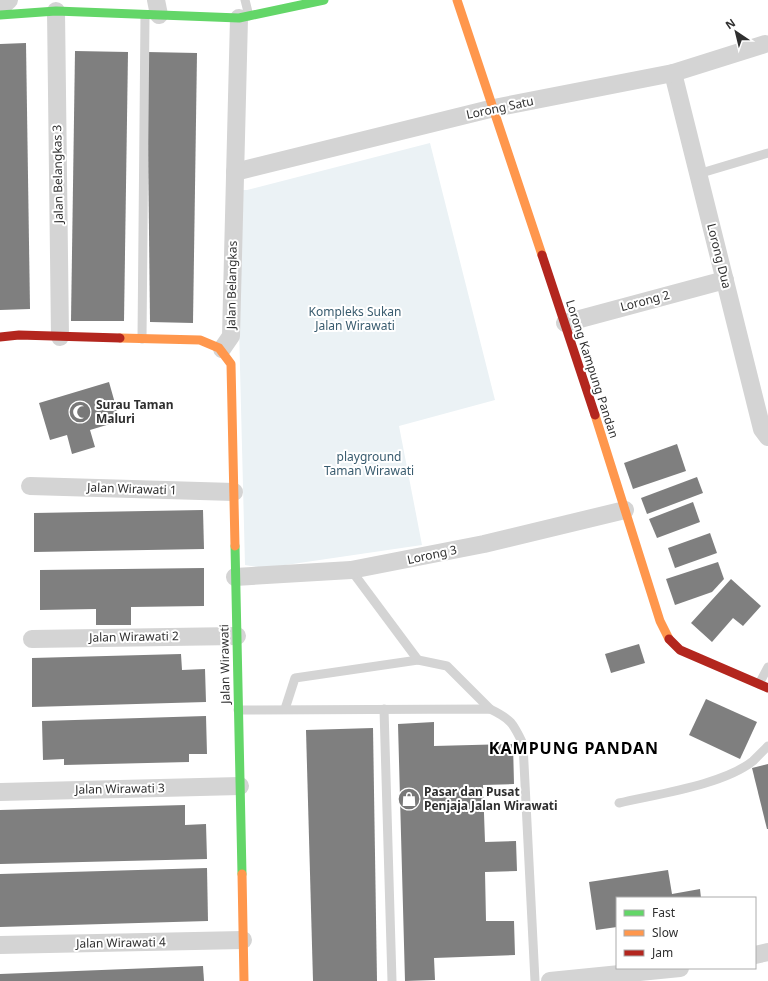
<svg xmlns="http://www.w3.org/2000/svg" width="768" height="981" font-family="'Noto Sans',sans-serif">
<rect width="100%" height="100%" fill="#fff"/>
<!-- green -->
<path fill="#ebf2f5" d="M430,143L495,400L399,426L422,545L265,568L245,565L239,328L240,190H247Z"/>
<!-- building -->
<g fill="#7f7f7f">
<path d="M26,43L30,309L0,310V44Z"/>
<path d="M75,51L128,52L124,321H71Z"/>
<path d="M147,52L197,53L193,323L150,322Z"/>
<path d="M109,382L120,421L90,430L95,447L72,454L67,435L50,440L39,403Z"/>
<path d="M677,444L686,471L633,489L624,463Z"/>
<path d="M697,477L703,493L647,514L641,498Z"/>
<path d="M693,502L700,522L657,538L649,519Z"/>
<path d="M203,510L204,549L34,552V513Z"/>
<path d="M710,533L717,553L675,568L668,548Z"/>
<path d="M718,562L724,579L712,592L675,605L666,579Z"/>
<path d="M204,568V606L131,607V625H96V609L40,610V570Z"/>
<path d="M731,579L761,606L743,626L733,618L712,642L691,623Z"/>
<path d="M639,644L645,663L611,673L605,654Z"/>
<path d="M181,654L182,670L205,669L206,702L32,707V658Z"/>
<path d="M706,699L757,722L740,759L689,735Z"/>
<path d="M206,716L207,754H189V762L64,765V759L43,760L42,721Z"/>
<path d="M434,722V746L513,744L514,784L483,785L485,842L516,841L517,871L485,872L486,921H514L515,955L434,958L435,980L405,981L398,724Z"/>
<path d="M373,728L377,981H313L306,730Z"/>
<path d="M768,764V829H767L752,768Z"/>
<path d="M185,805V825L206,824L207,859L0,864V810Z"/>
<path d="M207,868L208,921L0,927V874Z"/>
<path d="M668,870L672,894L700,889L701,898H617V927L596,930L589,882Z"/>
<path d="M203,966L204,981H0V974Z"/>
</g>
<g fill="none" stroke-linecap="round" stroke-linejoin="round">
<!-- lane -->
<g stroke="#d4d4d4" stroke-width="9">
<path d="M245,0L249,16"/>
<path d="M698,174L768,153"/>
<path d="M142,339L145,15"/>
<path d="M351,570L418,660"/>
<path d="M759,684L768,667"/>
<path d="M285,709L295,678L418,660L447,666L490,709"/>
<path d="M384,709L392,981"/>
<path d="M238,710L490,709C511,719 513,723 523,744L535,981"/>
<path d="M619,803C657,794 723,785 753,761C758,756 763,751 768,746"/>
</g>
<!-- street -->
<g stroke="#d4d4d4" stroke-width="18">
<path d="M156,0L159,15"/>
<path d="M0,8L9,0"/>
<path d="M56,11L60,337"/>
<path d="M673,73L762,429L768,437"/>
<path d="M235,172L494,108L673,73L765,44"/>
<path d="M565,323L725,280"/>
<path d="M222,349L231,336L239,18"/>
<path d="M30,486L234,492"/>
<path d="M235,577L351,570L484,544L625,510"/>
<path d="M32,639L237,636"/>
<path d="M0,792L240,786"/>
<path d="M0,945L243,940"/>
<path d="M755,955L768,952"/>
<path d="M550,981L680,968"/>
</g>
<!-- fast -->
<g stroke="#63d668" stroke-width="9">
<path d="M0,15L56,11L239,18L324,0"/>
<path d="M235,546L242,874"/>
</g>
<!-- slow -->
<g stroke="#ff974d" stroke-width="9">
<path d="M457,0L542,255"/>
<path d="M120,338L200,340L219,348L231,364L235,546"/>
<path d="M595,415L660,621L669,639"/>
<path d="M242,874L244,981"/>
</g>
<!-- jam -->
<g stroke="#b3261e" stroke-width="9">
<path d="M542,255L595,415"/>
<path d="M0,337L19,335L120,338"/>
<path d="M669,639L680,650L768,688"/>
</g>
</g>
<!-- icons -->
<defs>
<g id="mosque-disc" transform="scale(1.15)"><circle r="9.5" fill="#787878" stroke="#fff"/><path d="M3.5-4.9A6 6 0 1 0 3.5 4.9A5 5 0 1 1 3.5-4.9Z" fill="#fff"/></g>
<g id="shop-disc" transform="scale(1.15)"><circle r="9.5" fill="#787878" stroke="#fff"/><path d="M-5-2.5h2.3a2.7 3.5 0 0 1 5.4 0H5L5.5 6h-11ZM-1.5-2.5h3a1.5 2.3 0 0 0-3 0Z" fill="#fff"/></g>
</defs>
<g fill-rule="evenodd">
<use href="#mosque-disc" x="80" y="412"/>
<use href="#shop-disc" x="409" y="799"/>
</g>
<g text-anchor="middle" stroke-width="4" stroke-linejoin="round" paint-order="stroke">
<!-- street labels -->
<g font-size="12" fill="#2f2f2f" stroke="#fff">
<text transform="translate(500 108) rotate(-12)" y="4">Lorong Satu</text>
<text transform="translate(58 174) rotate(-91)" y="4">Jalan Belangkas 3</text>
<text transform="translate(719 256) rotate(76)" y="4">Lorong Dua</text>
<text transform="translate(232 285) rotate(-89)" y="4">Jalan Belangkas</text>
<text transform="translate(645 301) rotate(-15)" y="4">Lorong 2</text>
<text transform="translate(592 369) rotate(72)" y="4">Lorong Kampung Pandan</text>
<text transform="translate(132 489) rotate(2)" y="4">Jalan Wirawati 1</text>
<text transform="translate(432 555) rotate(-12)" y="4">Lorong 3</text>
<text transform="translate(134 637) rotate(-1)" y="4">Jalan Wirawati 2</text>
<text transform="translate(225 664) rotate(-91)" y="4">Jalan Wirawati</text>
<text transform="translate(120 789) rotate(-1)" y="4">Jalan Wirawati 3</text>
<text transform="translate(121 943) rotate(-1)" y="4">Jalan Wirawati 4</text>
</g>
<!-- park labels -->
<g font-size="12" fill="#385b6e" stroke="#fff">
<text x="355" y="316">Kompleks Sukan<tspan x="355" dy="14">Jalan Wirawati</tspan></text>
<text x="369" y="461">playground<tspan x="369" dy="14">Taman Wirawati</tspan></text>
</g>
<!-- poi labels -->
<g font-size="12" font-weight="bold" fill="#2f2f2f" stroke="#fff" text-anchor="start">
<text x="96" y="409">Surau Taman<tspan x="96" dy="14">Maluri</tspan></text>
<text x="424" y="796">Pasar dan Pusat<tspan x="424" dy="14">Penjaja Jalan Wirawati</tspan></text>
</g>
<!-- district labels -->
<g font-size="16" font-weight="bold" letter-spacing="1" fill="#000" stroke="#fff">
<text x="574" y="754">KAMPUNG PANDAN</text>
</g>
</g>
<!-- legend -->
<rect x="616" y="897" width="140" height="72" fill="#ffffff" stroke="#acacac"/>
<rect x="624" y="910" width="20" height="6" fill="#63d668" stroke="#acacac"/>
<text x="652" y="917" font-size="12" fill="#2f2f2f">Fast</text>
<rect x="624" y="930" width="20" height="6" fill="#ff974d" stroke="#acacac"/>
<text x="652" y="937" font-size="12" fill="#2f2f2f">Slow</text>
<rect x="624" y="950" width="20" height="6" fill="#b3261e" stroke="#acacac"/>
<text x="652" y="957" font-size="12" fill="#2f2f2f">Jam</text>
<!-- north arrow -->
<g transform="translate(736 32) rotate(325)" stroke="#ffffff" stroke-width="3" paint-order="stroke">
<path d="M0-3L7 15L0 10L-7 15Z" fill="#2f2f2f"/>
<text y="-6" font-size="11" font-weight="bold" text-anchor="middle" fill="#2f2f2f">N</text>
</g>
</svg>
